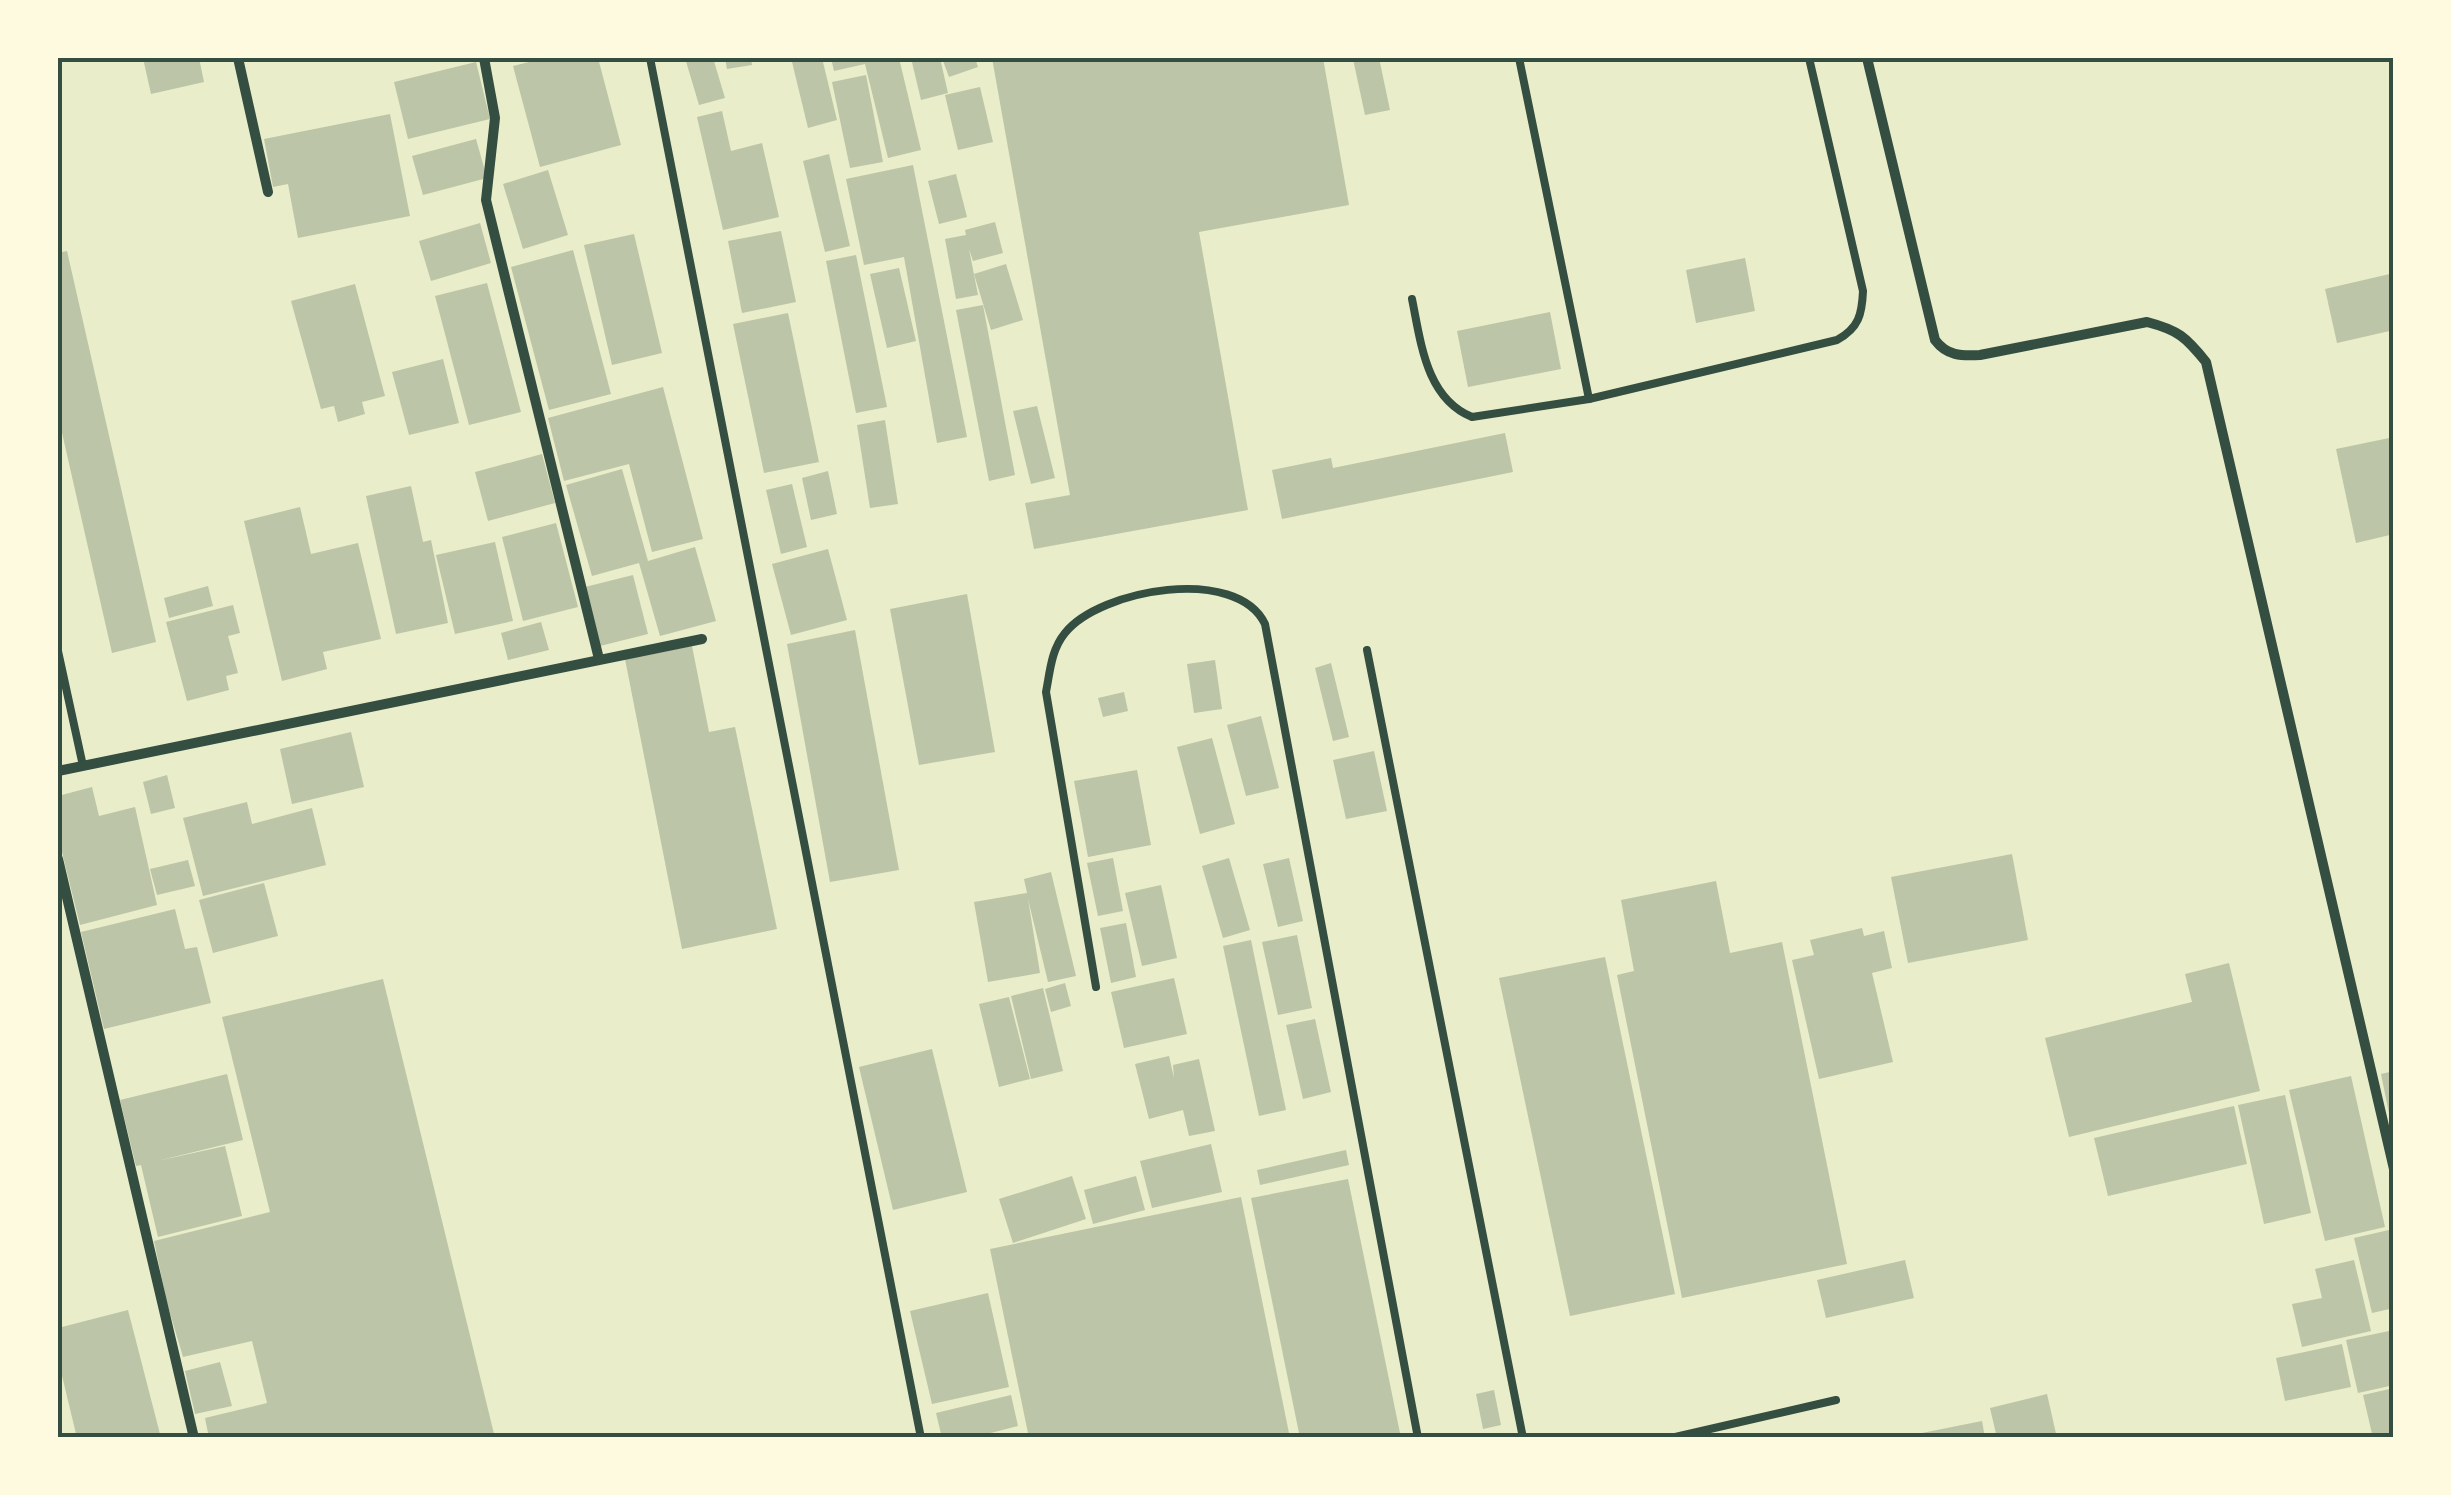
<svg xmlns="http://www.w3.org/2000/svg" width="2451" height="1495" font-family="'Zilla Slab',serif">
<rect width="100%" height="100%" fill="#e9edc9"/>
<!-- building -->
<g fill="#bcc5a7">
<path d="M143,58H199L204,82L151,94Z"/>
<path d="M545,58H598L621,145L540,167L513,66Z"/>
<path d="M685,58H713L725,98L699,105Z"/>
<path d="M725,58H751L752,65L727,69Z"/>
<path d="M812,58H822L837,120L808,128L792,62Z"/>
<path d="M831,58H899L921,150L888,158L865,64L834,71Z"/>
<path d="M911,58H940L948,93L921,100Z"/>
<path d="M942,58H975L978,67L949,77Z"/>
<path d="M992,58H1323L1349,205L1199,232L1248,510L1034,549L1025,503L1070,495Z"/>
<path d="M1379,58L1390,110L1365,115L1353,59Z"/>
<path d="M476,62L490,119L408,139L394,82Z"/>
<path d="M866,75L883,162L850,168L832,82Z"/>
<path d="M980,87L993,142L958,150L945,95Z"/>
<path d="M722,111L731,151L762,143L779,217L723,230L697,117Z"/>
<path d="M390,114L410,216L298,238L288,184L273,187L264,139Z"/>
<path d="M476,139L487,178L423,195L412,156Z"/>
<path d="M829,154L850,246L825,252L803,161Z"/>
<path d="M913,165L967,437L937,443L904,257L864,265L846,179Z"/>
<path d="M548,170L568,235L523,249L503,184Z"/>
<path d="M956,174L967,217L939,224L928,181Z"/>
<path d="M995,222L1003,253L973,261L969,249L978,295L956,299L945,239L966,235L965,230Z"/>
<path d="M480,223L491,263L431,281L419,241Z"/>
<path d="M781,231L796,302L742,313L728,241Z"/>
<path d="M634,234L662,353L612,365L584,245Z"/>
<path d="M573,250L611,394L549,410L511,267Z"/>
<path d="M67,251L156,642L112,653L58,415V253Z"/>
<path d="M856,255L887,407L856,413L826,261Z"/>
<path d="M1745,258L1755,311L1696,323L1686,270Z"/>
<path d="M1006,264L1023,320L991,330L974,274Z"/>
<path d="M899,268L916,341L887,348L870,274Z"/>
<path d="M2394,273V330L2337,343L2325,289Z"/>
<path d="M487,283L521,412L469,425L435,296Z"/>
<path d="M355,284L385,396L362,402L365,414L338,422L334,406L321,409L291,301Z"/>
<path d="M983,305L1015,475L989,481L956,310Z"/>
<path d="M1550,312L1561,369L1468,387L1457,331Z"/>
<path d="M788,313L819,462L764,473L733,324Z"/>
<path d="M443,359L459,423L409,435L392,372Z"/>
<path d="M663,387L703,539L652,552L629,464L564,481L548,418Z"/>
<path d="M1037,406L1055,478L1031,484L1013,411Z"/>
<path d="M885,420L898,504L870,508L857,425Z"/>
<path d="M1505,433L1513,472L1282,519L1272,470L1331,458L1333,468Z"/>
<path d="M2394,437V534L2356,543L2336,449Z"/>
<path d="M542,454L555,503L488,521L475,472Z"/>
<path d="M622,469L648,561L695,547L716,621L660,636L639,563L592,576L566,485Z"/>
<path d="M828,471L837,514L811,520L802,478Z"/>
<path d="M792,484L807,547L781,554L766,490Z"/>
<path d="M411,486L423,542L431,540L448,623L396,634L366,496Z"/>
<path d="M300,507L311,554L358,543L381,639L323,652L327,669L282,681L244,521Z"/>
<path d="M556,523L578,607L523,621L502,537Z"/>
<path d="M495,542L513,621L455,634L436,555Z"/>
<path d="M828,549L847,620L791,635L772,564Z"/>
<path d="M633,575L648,634L600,646L585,587Z"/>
<path d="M208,586L213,606L169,618L164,598Z"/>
<path d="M967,594L995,752L919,765L890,609Z"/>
<path d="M233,605L240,633L228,636L238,673L226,676L229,690L187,701L166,622Z"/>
<path d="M541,622L549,650L508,660L501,633Z"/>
<path d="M855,630L899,870L830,882L787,644Z"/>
<path d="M692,646L709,732L735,727L777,929L682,949L625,659Z"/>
<path d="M1215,660L1222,709L1194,713L1187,664Z"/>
<path d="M1331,663L1349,737L1333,741L1315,668Z"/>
<path d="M1124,692L1128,711L1103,717L1098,698Z"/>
<path d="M1261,716L1279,788L1246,796L1227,725Z"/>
<path d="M351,732L364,787L292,804L280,749Z"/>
<path d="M1212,738L1235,824L1200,834L1177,747Z"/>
<path d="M1374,751L1387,811L1346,819L1333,760Z"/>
<path d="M1137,770L1151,845L1088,857L1074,781Z"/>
<path d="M167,775L175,808L151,814L143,782Z"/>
<path d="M92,787L99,816L135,807L157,905L80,925L58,836V796Z"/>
<path d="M247,802L252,824L312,808L326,865L203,896L183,818Z"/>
<path d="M2012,854L2028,940L1908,963L1891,877Z"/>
<path d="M1113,858L1123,911L1098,916L1087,863Z"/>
<path d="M1229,858L1250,930L1223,938L1202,866Z"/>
<path d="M1289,858L1303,921L1278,927L1263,864Z"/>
<path d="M188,860L195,886L157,895L150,869Z"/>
<path d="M1051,872L1076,976L1048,982L1028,899L1040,973L988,982L974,902L1027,893L1024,879Z"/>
<path d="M1716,881L1730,953L1782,942L1847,1264L1682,1298L1617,975L1634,971L1621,900Z"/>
<path d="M264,883L278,936L213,953L199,900Z"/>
<path d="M1161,885L1177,958L1142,966L1125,893Z"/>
<path d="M175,909L185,949L197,947L211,1003L104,1029L81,932Z"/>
<path d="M1126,923L1136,977L1111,983L1100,928Z"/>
<path d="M1862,928L1864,936L1884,931L1892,968L1872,973L1893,1062L1819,1079L1792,960L1814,955L1810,940Z"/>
<path d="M1297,935L1312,1008L1278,1015L1262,942Z"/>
<path d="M1251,940L1286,1110L1259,1116L1223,946Z"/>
<path d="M1605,957L1675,1294L1570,1316L1499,978Z"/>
<path d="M2229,963L2260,1091L2069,1137L2045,1038L2192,1002L2185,974Z"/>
<path d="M1174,978L1187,1034L1124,1048L1111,992Z"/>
<path d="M383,979L495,1438H209L205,1418L267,1403L252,1341L183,1357L167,1303L154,1241L270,1212L222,1017Z"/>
<path d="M1065,983L1071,1006L1051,1012L1045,989Z"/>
<path d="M1043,988L1063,1071L1031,1079L1011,996Z"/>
<path d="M1009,997L1030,1079L999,1087L979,1004Z"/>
<path d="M1315,1019L1331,1092L1303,1099L1286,1025Z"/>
<path d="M932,1049L967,1192L893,1210L859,1067Z"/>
<path d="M1169,1056L1174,1078L1173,1065L1199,1059L1215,1131L1189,1136L1183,1110L1149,1119L1135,1064Z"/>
<path d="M2394,1071V1128H2392L2381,1074Z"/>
<path d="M227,1074L243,1140L157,1161L225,1146L242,1216L158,1237L141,1165L136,1166L120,1100Z"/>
<path d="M2351,1076L2385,1227L2325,1241L2289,1090Z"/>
<path d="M2285,1095L2311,1213L2264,1224L2238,1105Z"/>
<path d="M2234,1106L2247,1164L2108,1196L2094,1138Z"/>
<path d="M1211,1144L1222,1192L1152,1208L1140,1161Z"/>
<path d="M1346,1150L1349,1165L1260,1185L1257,1170Z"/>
<path d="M1072,1176L1086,1219L1013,1243L999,1199Z"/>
<path d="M1136,1176L1145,1210L1093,1224L1084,1190Z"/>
<path d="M1348,1179L1401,1438H1300L1251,1198Z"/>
<path d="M1241,1197L1290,1438H1029L990,1249Z"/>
<path d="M2389,1230L2394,1248V1308L2372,1313L2354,1238Z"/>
<path d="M1905,1260L1914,1298L1826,1318L1817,1280Z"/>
<path d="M2354,1260L2371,1331L2302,1347L2292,1304L2322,1298L2315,1269Z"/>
<path d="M988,1293L1009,1387L932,1404L910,1311Z"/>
<path d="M128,1310L161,1438H77L58,1359V1328Z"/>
<path d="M2394,1330V1385L2358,1393L2346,1340Z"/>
<path d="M2342,1344L2351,1387L2285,1401L2276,1358Z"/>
<path d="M220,1362L232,1406L195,1414L185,1371Z"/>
<path d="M2394,1388V1438H2373L2363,1395Z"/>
<path d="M1494,1390L1501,1425L1483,1429L1476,1394Z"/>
<path d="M2047,1394L2057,1438H1997L1990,1408Z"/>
<path d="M1011,1395L1018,1426L971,1438H942L936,1413Z"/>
<path d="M1982,1421L1985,1438H1907V1436Z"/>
</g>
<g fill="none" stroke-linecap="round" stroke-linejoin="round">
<!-- service -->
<g stroke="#344e41" stroke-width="8">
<path d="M650,58L921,1438"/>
<path d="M1519,58L1589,399"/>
<path d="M1412,299C1421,343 1426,398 1472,417L1589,399L1837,340C1859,328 1862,314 1863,291L1809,58"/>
<path d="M1367,650L1523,1438"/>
<path d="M58,651L83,766"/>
<path d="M1096,987L1046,692C1050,672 1051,650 1065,633C1100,589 1237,565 1265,624L1418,1438"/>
<path d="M1671,1438L1836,1400"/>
</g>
<!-- minor -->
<g stroke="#344e41" stroke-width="10">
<path d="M238,58L268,192"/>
<path d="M484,58L495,118L486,200L599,659"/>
<path d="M1867,58L1935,340C1947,356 1961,356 1980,355L2147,322C2178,330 2186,337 2206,362L2394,1169"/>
<path d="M58,771L702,639"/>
<path d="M58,859L194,1438"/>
</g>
</g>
<!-- border -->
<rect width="2451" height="1495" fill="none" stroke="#fefae0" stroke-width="120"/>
<rect x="60" y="60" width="2331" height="1375" fill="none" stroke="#344e41" stroke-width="4"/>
</svg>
